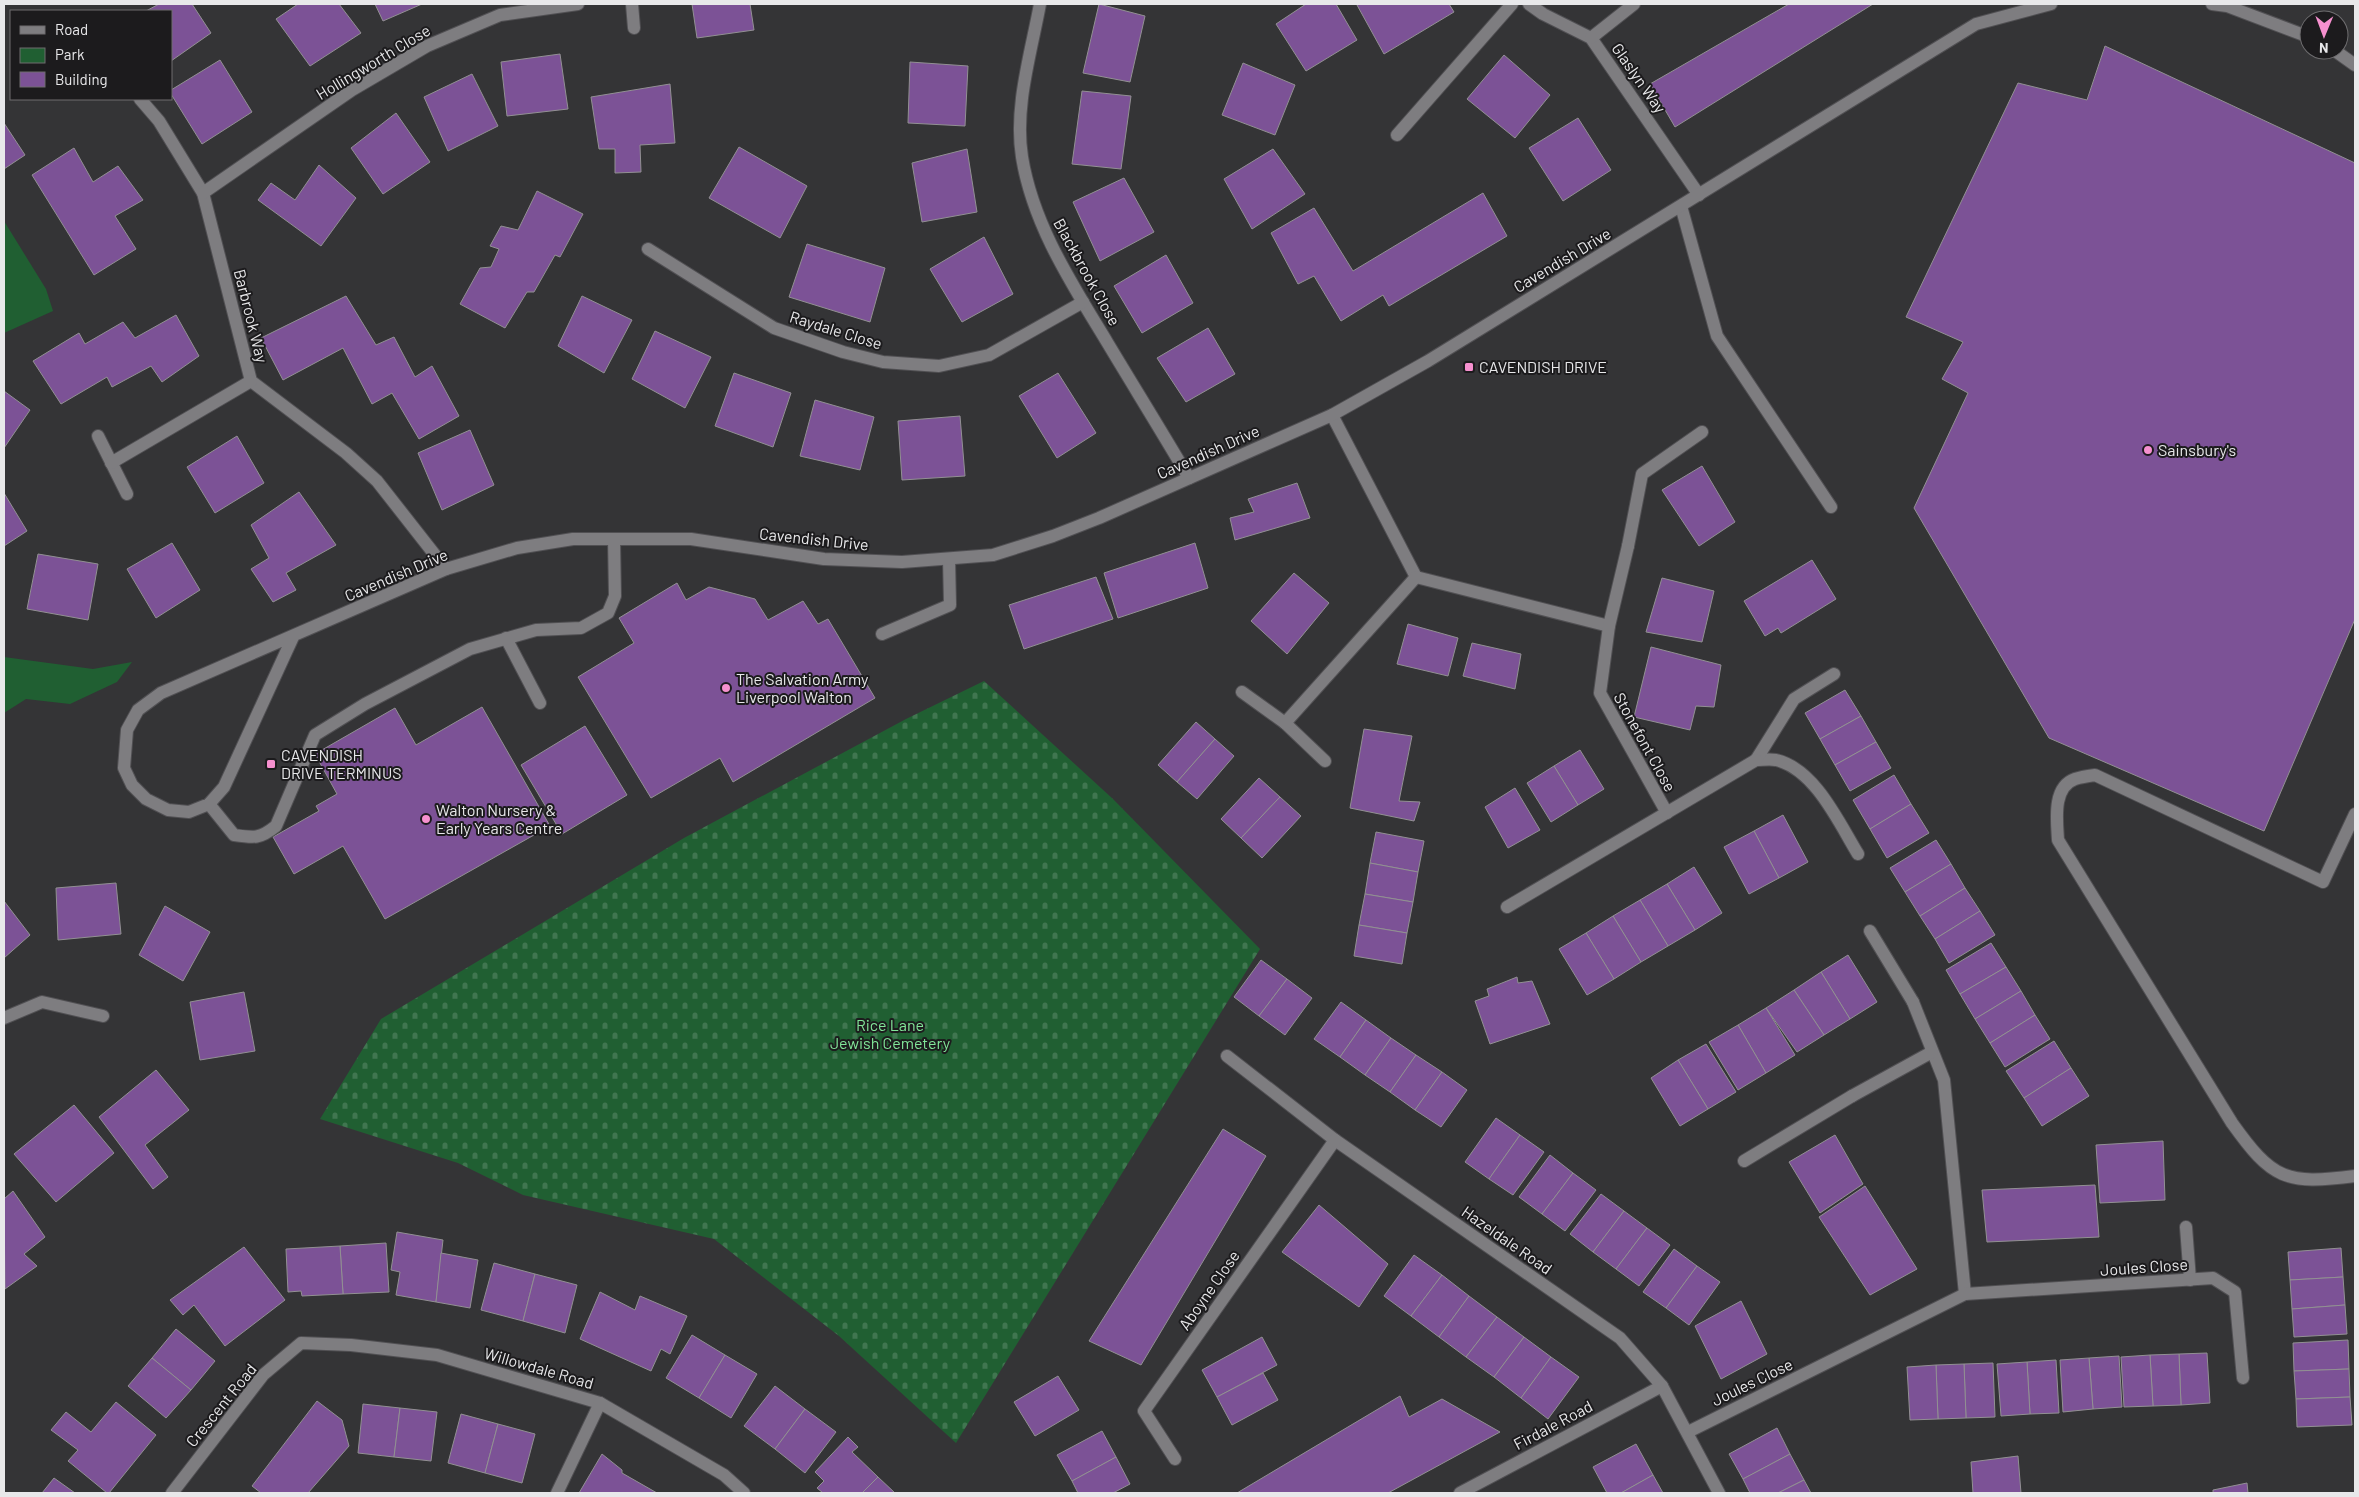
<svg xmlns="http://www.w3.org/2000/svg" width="2359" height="1497" font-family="Barlow,sans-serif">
<defs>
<pattern id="cemetery-stones" width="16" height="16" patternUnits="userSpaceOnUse" patternTransform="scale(1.25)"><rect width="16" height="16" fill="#205f32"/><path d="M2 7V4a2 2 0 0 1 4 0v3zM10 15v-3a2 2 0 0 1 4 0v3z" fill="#407650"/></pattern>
</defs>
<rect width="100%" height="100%" fill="#343436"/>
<!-- cemetery -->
<path fill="url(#cemetery-stones)" d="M984,681L1113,799L1260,949L956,1443L839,1336L714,1239L523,1195L458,1163L320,1119L381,1019L684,838L906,719Z"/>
<!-- park -->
<g fill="#205f32">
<path d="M4,221L46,289L53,311L4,333Z"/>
<path d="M4,657L93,669L132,662L117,682L70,704L26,699L4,713Z"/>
</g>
<!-- building -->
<g fill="#7c5296" stroke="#929093">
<path d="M159,4H192L211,33L171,61V11H146Z"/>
<path d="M298,4H339L361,33L310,66L276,19Z"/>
<path d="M375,4H422L383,21Z"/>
<path d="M692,4H750L754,30L697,38Z"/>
<path d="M1099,4L1145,16L1130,82L1083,73Z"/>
<path d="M1306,4H1336L1357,40L1306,71L1276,24Z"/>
<path d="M1359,4H1449L1454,12L1384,54L1357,5Z"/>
<path d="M1789,4H1873L1675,127L1650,84Z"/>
<path d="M2105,46L2355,163V619L2264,831L2049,738L1914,508L1968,393L1942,379L1963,342L1906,317L2018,83L2087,100Z"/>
<path d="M560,54L568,109L507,116L501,62Z"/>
<path d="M1504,55L1550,95L1515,138L1467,99Z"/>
<path d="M220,60L252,112L202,144L171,94V90Z"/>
<path d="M910,62L968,66L965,126L908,123Z"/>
<path d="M1243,63L1295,85L1275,135L1222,115Z"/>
<path d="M472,74L498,126L448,151L424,97Z"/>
<path d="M670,84L675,143L640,145L641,172L615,173V149H599L591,97Z"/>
<path d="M1082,91L1131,96L1121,169L1072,164Z"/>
<path d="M396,113L430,162L383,194L351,148Z"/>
<path d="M1578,118L1611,170L1563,201L1529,148Z"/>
<path d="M4,123L25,155L4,169Z"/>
<path d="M739,147L807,186L780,238L709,198Z"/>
<path d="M74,148L93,182L118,166L143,200L115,216L136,249L94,275L32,175Z"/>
<path d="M967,149L977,212L922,222L912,163Z"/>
<path d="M1273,149L1305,194L1252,229L1224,179Z"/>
<path d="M319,165L356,198L321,246L258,200L271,183L295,200Z"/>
<path d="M1124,178L1154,232L1100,261L1073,202Z"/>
<path d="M537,191L583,214L560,257L555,255L534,292H527L505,328L460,304L480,268L491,267L499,249L490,246L501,226L518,230Z"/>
<path d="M1483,193L1507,236L1389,306L1383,295L1341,321L1314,276L1298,284L1271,233L1314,208L1353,271Z"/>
<path d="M984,237L1013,294L962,322L930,269Z"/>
<path d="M807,244L885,268L870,322L789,297Z"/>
<path d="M1166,255L1193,303L1142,333L1114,286Z"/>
<path d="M346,296L376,345L394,337L415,377L432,366L459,416L419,439L392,393L372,404L343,348L283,380L261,338Z"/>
<path d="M582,296L632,320L604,373L558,346Z"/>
<path d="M176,315L199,356L162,382L151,366L112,387L107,377L61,404L33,361L79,333L85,344L123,322L135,338Z"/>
<path d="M1208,328L1235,374L1186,402L1157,358Z"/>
<path d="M655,331L711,357L685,408L632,379Z"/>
<path d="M734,373L791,393L773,447L715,426Z"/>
<path d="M1058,373L1096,433L1057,458L1019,396Z"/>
<path d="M4,391L30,410L4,448Z"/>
<path d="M815,400L874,417L860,470L800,456Z"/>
<path d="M960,416L965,476L902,480L898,421Z"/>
<path d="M470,430L494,485L442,510L418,453Z"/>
<path d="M237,436L264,483L215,513L187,467Z"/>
<path d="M1702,466L1735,522L1699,546L1662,490Z"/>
<path d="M1297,483L1310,518L1235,540L1230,518L1254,512L1248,499Z"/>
<path d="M299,492L336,545L286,573L296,590L273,602L251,569L269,558L251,525Z"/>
<path d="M4,493L27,531L4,546Z"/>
<path d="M172,543L200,590L156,618L127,569Z"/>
<path d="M1195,543L1208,588L1118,618L1104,573Z"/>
<path d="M38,554L98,564L88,620L27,609Z"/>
<path d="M1812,560L1836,599L1781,633L1778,628L1765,636L1744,601Z"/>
<path d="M1294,573L1329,603L1287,654L1251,621Z"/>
<path d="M1096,577L1113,619L1024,649L1009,605Z"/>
<path d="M1662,578L1714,591L1702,642L1646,632Z"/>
<path d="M677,583L686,600L709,587L755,599L768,620L803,601L818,624L828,619L875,698L733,782L720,758L651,798L578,677L634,643L619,618Z"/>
<path d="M1408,624L1458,638L1448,676L1397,664Z"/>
<path d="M1472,643L1521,654L1515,689L1463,676Z"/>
<path d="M1651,647L1721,665L1714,707L1696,706L1690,730L1634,717Z"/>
<path d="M1845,690L1861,716L1820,739L1805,713Z"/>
<path d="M482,707L550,826L385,919L343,846L294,874L273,837L319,811L316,806L337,794L315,754L395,708L416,745Z"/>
<path d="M1861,716L1876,742L1835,765L1820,739Z"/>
<path d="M1196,722L1215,739L1177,782L1158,765Z"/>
<path d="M585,726L627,795L562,834L521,765Z"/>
<path d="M1364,729L1412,736L1399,801L1420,802L1414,821L1350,808Z"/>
<path d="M1215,739L1234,756L1197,799L1177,782Z"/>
<path d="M1876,742L1891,768L1850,791L1835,765Z"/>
<path d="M1580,750L1604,789L1578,805L1554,766Z"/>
<path d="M1554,766L1578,805L1551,822L1527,783Z"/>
<path d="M1894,775L1911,804L1870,829L1853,800Z"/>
<path d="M1259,778L1280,797L1241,838L1221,819Z"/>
<path d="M1515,788L1540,830L1508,848L1485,807Z"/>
<path d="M1280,797L1301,816L1262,858L1241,838Z"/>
<path d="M1911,804L1929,833L1887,858L1870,829Z"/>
<path d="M1783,815L1808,862L1779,878L1754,831Z"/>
<path d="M1754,831L1779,878L1749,894L1724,847Z"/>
<path d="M1376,832L1424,841L1418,872L1370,863Z"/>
<path d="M1936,840L1951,864L1905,892L1890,868Z"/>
<path d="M1370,863L1418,872L1413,902L1365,894Z"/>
<path d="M1951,864L1965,888L1920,916L1905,892Z"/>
<path d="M1694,867L1722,913L1695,930L1667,884Z"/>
<path d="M116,883L121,934L58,940L56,888Z"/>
<path d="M1667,884L1695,930L1668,946L1640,900Z"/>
<path d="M1965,888L1980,911L1935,939L1920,916Z"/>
<path d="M1365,894L1413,902L1407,933L1359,925Z"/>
<path d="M1640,900L1668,946L1641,962L1613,916Z"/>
<path d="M4,901L30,935L4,958Z"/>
<path d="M165,906L210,932L183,981L139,955Z"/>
<path d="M1980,911L1995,935L1949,963L1935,939Z"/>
<path d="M1613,916L1641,962L1614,979L1586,933Z"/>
<path d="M1359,925L1407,933L1402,964L1354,956Z"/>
<path d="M1586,933L1614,979L1587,995L1559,949Z"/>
<path d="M1991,943L2006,967L1960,994L1946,970Z"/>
<path d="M1848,955L1877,1002L1850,1019L1821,972Z"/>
<path d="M1261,960L1287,979L1259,1016L1234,997Z"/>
<path d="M2006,967L2021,991L1975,1019L1960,994Z"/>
<path d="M1821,972L1850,1019L1824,1035L1794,990Z"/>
<path d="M1517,977L1518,983L1532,981L1550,1024L1490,1044L1475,1001L1489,996L1487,989Z"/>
<path d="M1287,979L1312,998L1285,1035L1259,1016Z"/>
<path d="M1794,990L1824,1035L1797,1052L1766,1008Z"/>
<path d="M2021,991L2035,1015L1990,1043L1975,1019Z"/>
<path d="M244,992L255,1051L200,1060L190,1002Z"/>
<path d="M1341,1002L1366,1020L1340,1057L1314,1039Z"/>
<path d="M1766,1008L1795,1055L1766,1073L1738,1025Z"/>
<path d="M2035,1015L2050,1039L2005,1067L1990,1043Z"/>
<path d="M1366,1020L1391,1038L1365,1075L1340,1057Z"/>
<path d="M1738,1025L1766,1073L1738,1090L1709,1042Z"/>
<path d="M1391,1038L1416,1055L1390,1092L1365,1075Z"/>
<path d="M2054,1041L2071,1068L2024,1098L2006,1071Z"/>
<path d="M1706,1044L1736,1092L1708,1109L1678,1060Z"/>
<path d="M1416,1055L1442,1072L1415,1110L1390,1092Z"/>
<path d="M1678,1060L1708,1109L1680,1126L1651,1078Z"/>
<path d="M2071,1068L2089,1096L2042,1126L2024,1098Z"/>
<path d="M156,1070L189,1110L145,1145L168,1177L153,1189L99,1117Z"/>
<path d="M1442,1072L1467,1090L1441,1127L1415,1110Z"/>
<path d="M74,1105L114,1153L56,1202L14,1154Z"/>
<path d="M1496,1118L1520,1135L1489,1179L1465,1162Z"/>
<path d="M1223,1129L1266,1156L1141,1365L1089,1341Z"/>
<path d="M1520,1135L1544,1152L1513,1195L1489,1179Z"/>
<path d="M1835,1135L1863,1184L1820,1213L1789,1162Z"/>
<path d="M2163,1141L2165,1200L2100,1203L2096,1145Z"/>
<path d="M1550,1155L1573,1173L1542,1214L1519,1197Z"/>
<path d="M1573,1173L1596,1190L1565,1231L1542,1214Z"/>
<path d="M2095,1185L2099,1237L1987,1242L1982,1190Z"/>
<path d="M1865,1186L1917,1269L1870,1295L1819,1217Z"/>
<path d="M13,1191L45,1237L24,1254L37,1266L5,1289L4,1199Z"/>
<path d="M1601,1194L1624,1211L1593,1252L1570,1234Z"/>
<path d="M1319,1205L1388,1264L1359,1307L1282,1252Z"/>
<path d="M1624,1211L1647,1228L1616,1269L1593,1252Z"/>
<path d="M1647,1228L1670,1245L1639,1286L1616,1269Z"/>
<path d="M397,1232L443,1240L436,1302L396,1295L400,1272L391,1270Z"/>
<path d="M386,1243L389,1292L343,1294L340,1246Z"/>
<path d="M340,1246L343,1294L302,1296L301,1291L288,1292L286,1249Z"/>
<path d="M244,1247L285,1300L225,1346L194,1305L183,1315L170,1300Z"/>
<path d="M2341,1248L2343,1277L2290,1280L2288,1252Z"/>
<path d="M1674,1249L1697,1266L1666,1308L1643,1292Z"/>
<path d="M441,1253L478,1260L470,1308L436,1302Z"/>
<path d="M1414,1255L1442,1275L1411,1316L1384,1296Z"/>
<path d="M494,1263L535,1274L523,1321L481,1310Z"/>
<path d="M1697,1266L1720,1282L1689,1325L1666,1308Z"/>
<path d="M535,1274L577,1285L565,1333L523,1321Z"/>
<path d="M1442,1275L1469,1296L1439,1337L1411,1316Z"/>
<path d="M2343,1277L2345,1305L2292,1309L2290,1280Z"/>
<path d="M600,1292L635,1310L640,1296L687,1316L670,1354L661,1349L651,1371L580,1339Z"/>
<path d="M1469,1296L1497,1317L1466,1357L1439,1337Z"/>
<path d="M1741,1301L1767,1354L1721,1379L1695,1326Z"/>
<path d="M2345,1305L2347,1334L2294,1337L2292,1309Z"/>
<path d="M1497,1317L1524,1337L1494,1377L1466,1357Z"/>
<path d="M176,1329L215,1361L191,1390L152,1358Z"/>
<path d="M692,1335L725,1355L699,1398L666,1378Z"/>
<path d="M1262,1337L1277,1365L1217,1397L1202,1370Z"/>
<path d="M1524,1337L1551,1357L1521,1398L1494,1377Z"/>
<path d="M2348,1340L2349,1369L2294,1371L2293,1343Z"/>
<path d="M2207,1353L2210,1403L2181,1405L2179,1354Z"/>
<path d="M2179,1354L2181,1405L2153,1406L2150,1355Z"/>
<path d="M725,1355L757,1374L731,1418L699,1398Z"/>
<path d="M2150,1355L2153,1406L2124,1407L2121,1357Z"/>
<path d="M2119,1356L2122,1407L2093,1409L2089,1358Z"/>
<path d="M1551,1357L1579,1377L1548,1419L1521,1398Z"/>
<path d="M152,1358L191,1390L166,1418L128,1386Z"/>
<path d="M2089,1358L2093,1409L2063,1412L2060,1360Z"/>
<path d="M2056,1360L2059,1413L2030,1414L2027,1362Z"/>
<path d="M2027,1362L2030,1414L2001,1416L1997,1364Z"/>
<path d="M1993,1363L1995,1417L1966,1418L1964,1364Z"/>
<path d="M1964,1364L1966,1418L1938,1419L1936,1365Z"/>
<path d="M1936,1365L1938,1419L1910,1420L1907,1367Z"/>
<path d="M2349,1369L2350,1397L2296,1399L2294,1371Z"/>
<path d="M1263,1373L1278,1400L1232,1425L1217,1397Z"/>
<path d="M1058,1376L1079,1410L1035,1436L1014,1402Z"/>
<path d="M775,1386L805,1409L775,1449L744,1426Z"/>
<path d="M1400,1396L1409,1417L1442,1399L1500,1432L1388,1493H1237Z"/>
<path d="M2350,1397L2352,1425L2297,1427L2296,1399Z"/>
<path d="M317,1401L342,1420L349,1446L308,1493H261L252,1486Z"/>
<path d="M116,1402L156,1435L109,1493H107L68,1461L78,1450L51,1430L66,1412L91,1432Z"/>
<path d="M363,1404L400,1408L394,1457L358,1453Z"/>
<path d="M400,1408L437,1412L431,1461L394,1457Z"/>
<path d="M805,1409L836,1432L805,1473L775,1449Z"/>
<path d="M461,1414L498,1424L485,1473L448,1463Z"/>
<path d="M498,1424L535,1434L522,1483L485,1473Z"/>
<path d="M1777,1428L1790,1454L1743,1479L1729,1454Z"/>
<path d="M1102,1431L1116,1457L1072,1481L1057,1455Z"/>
<path d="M848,1437L858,1447L852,1452L878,1477L862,1493H823L817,1488L824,1481L815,1472Z"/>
<path d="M1636,1444L1653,1475L1621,1493H1607L1593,1467Z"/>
<path d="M602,1454L622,1470V1473L657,1493H579Z"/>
<path d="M1790,1454L1804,1480L1778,1493H1750L1743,1479Z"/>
<path d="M2018,1456L2021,1493H1973L1971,1462Z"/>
<path d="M1116,1457L1130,1484L1113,1493H1078L1072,1481Z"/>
<path d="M1653,1475L1663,1493H1621Z"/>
<path d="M878,1477L895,1493H862Z"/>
<path d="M54,1478L75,1493H42Z"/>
<path d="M1804,1480L1811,1493H1778Z"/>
<path d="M2247,1483L2248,1493H2213V1490Z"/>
</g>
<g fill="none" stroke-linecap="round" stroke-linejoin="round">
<!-- lane casing -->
<g stroke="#515053" stroke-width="14">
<g id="lane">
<path d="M1681,206L1717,336L1831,507"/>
<path d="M1628,546L1642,474L1702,432"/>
<path d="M882,634L950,605L949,559"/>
<path d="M506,638L540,703"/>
<path d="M1756,760C1762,760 1770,759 1776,760C1815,769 1839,823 1858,854"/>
<path d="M1756,760L1794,699L1834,674"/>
<path d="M209,804L234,835C254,838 260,839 276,826L315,735L365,704L470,649L536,630L581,628L608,613L615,596L614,539"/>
<path d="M2355,814L2323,882L2095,775C2088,776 2081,777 2075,779C2052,787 2057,821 2058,840L2232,1123C2272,1179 2285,1185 2355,1176"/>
<path d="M1870,931L1913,1002"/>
<path d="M1744,1161L1852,1096"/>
</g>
</g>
<!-- street casing -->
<g stroke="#515053" stroke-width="14">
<g id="street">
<path d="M632,4L634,28"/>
<path d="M1040,4C1031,53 1014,107 1022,157C1033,225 1072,284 1107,342C1134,387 1162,432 1189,478"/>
<path d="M1529,4L1543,14L1591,38L1699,195"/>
<path d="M2212,4L2227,6L2309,37"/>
<path d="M1591,38L1634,4"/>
<path d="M2334,50L2355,65"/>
<path d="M140,99L159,121L203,193L251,381L346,453L377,481L446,569"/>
<path d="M1397,135L1512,4"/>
<path d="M203,193L352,90L427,46L500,15L578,4"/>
<path d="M648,249L774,328L843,352L883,362L939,366L989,355L1083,302"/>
<path d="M1332,415L1416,577L1609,626"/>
<path d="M98,436L127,494"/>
<path d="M111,463L251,381"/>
<path d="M1628,546L1609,626L1600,693L1667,813"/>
<path d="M293,637L224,787L209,804L189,812L168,810L146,799L132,785L124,768L127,730L138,710L161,693L446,569L517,548L573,539H691L824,559L902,562L993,555L1053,536L1099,518L1332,415L1428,361L1976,24L2051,4"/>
<path d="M1242,692L1285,723L1325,761"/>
<path d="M1285,723L1416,577"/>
<path d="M1507,907L1756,760"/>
<path d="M1913,1002L1944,1080L1965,1294"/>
<path d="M4,1018L42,1002L103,1016"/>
<path d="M1227,1056L1335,1140L1620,1338L1662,1386L1719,1493"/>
<path d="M1852,1096L1932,1052"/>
<path d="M2186,1227L2190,1280"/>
<path d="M1688,1432L1965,1294L2213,1278L2235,1292L2243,1378"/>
<path d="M1175,1459L1144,1411L1335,1140"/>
<path d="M172,1493L263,1375L301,1343L351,1345L437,1355L600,1403L724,1475L744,1493"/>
<path d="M557,1493L600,1403"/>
<path d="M1460,1493L1662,1386"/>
</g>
</g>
<!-- lane -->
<use href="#lane" stroke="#7e7d80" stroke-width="12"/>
<!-- street -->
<use href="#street" stroke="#7e7d80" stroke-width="12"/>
</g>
<!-- markers -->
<g fill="#f690cf" stroke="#1c1b1d" stroke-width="2">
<rect x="1464" y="362" width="10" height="10" rx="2.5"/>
<circle cx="2148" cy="450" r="5"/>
<circle cx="726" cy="688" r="5"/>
<rect x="266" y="759" width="10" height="10" rx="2.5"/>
<circle cx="426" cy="819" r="5"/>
</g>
<g text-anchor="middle" stroke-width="4" stroke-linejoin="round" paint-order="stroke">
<!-- street labels -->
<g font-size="16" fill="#e8e8ea" stroke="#1c1b1d">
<text transform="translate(373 62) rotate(-31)" y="6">Hollingworth Close</text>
<text transform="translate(1639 78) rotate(55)" y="6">Glaslyn Way</text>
<text transform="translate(1562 260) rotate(-31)" y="6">Cavendish Drive</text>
<text transform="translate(1087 272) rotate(61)" y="6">Blackbrook Close</text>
<text transform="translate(251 316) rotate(76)" y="6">Barbrook Way</text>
<text transform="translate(836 330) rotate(17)" y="6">Raydale Close</text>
<text transform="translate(1208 452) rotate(-24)" y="6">Cavendish Drive</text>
<text transform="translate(814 539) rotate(6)" y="6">Cavendish Drive</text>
<text transform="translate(396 575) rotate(-23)" y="6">Cavendish Drive</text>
<text transform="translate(1645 742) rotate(61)" y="6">Stonefont Close</text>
<text transform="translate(1507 1240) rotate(35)" y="6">Hazeldale Road</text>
<text transform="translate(2144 1267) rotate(-4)" y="6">Joules Close</text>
<text transform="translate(1209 1290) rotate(-55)" y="6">Aboyne Close</text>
<text transform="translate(539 1368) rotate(16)" y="6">Willowdale Road</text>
<text transform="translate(1752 1382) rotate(-26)" y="6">Joules Close</text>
<text transform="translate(221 1405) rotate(-51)" y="6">Crescent Road</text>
<text transform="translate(1553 1425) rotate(-28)" y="6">Firdale Road</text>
</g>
<!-- poi labels -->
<g font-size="16" fill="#e8e8ea" stroke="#1c1b1d" text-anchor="start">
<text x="1479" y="373">CAVENDISH DRIVE</text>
<text x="2158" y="456">Sainsbury's</text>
<text x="736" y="685">The Salvation Army<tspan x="736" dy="18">Liverpool Walton</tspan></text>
<text x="281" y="761">CAVENDISH<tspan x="281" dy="18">DRIVE TERMINUS</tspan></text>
<text x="436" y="816">Walton Nursery &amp;<tspan x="436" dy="18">Early Years Centre</tspan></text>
</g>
<!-- park labels -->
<g font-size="16" fill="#82e699" stroke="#1c1b1d">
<text x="890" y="1031">Rice Lane<tspan x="890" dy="18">Jewish Cemetery</tspan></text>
</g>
</g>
<!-- border -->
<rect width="2359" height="1497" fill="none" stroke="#e8e8ea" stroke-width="10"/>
<!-- legend -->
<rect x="10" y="10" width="162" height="90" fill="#1c1b1d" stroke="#6e6d6f"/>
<rect x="20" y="26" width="25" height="8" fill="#7e7d80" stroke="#6e6d6f"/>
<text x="55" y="35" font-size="15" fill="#e8e8ea">Road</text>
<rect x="20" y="48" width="25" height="15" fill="#205f32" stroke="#6e6d6f"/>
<text x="55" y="60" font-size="15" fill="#e8e8ea">Park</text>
<rect x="20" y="72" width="25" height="15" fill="#7c5296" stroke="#6e6d6f"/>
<text x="55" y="85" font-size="15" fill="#e8e8ea">Building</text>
<!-- north arrow -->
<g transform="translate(2324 35) rotate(181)"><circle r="24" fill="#1c1b1d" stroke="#6e6d6f"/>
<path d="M0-4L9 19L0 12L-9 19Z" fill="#f690cf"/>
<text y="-8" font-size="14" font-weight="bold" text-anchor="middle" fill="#e8e8ea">N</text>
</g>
</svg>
